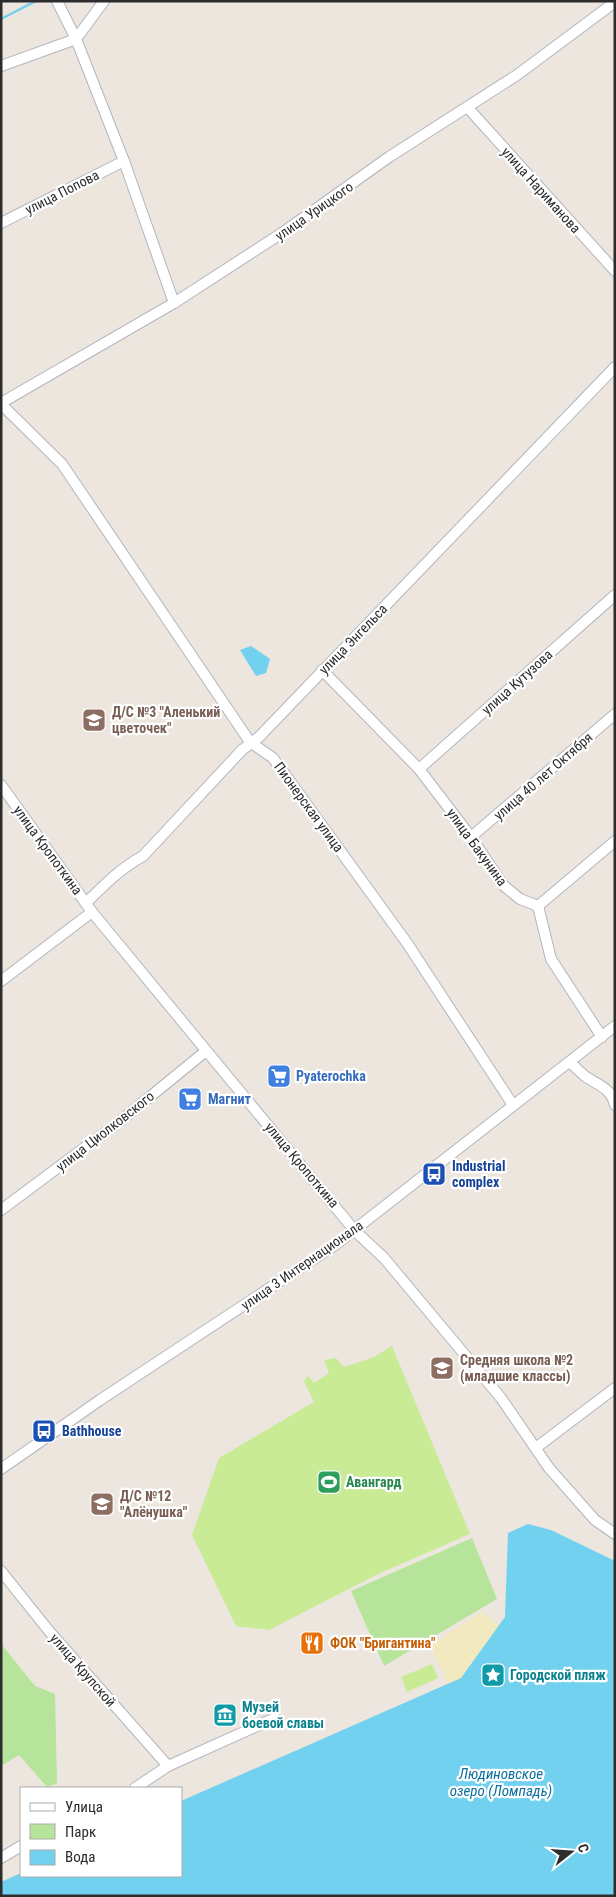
<svg xmlns="http://www.w3.org/2000/svg" width="616" height="1897" font-family="'Roboto Condensed',sans-serif">
<rect width="100%" height="100%" fill="#ede6de"/>
<!-- green -->
<g fill="#b5e49a">
<path d="M472,1538L497,1599L384,1666L351,1591Z"/>
<path d="M1,1644L35,1686L55,1694L57,1783L47,1787L19,1755L1,1766Z"/>
</g>
<!-- sand -->
<path fill="#f2e9c1" d="M481,1612L497,1624L511,1626L470,1687L447,1682L430,1646Z"/>
<!-- pitch -->
<g fill="#c9eb96">
<path d="M392,1346L470,1534L378,1574L269,1630L236,1626L192,1535L219,1458L314,1402L304,1381L308,1376L314,1383L329,1373L324,1360L336,1358L344,1367L374,1357Z"/>
<path d="M432,1664L438,1678L407,1692L401,1677Z"/>
</g>
<!-- water -->
<g fill="#71d1ef">
<path d="M251,646L270,659L266,673L256,676L240,650Z"/>
<path d="M528,1524L551,1530L615,1561V1896H1V1882L21,1873V1876H181V1801L461,1678L505,1617L508,1533Z"/>
</g>
<g fill="none" stroke-linecap="round" stroke-linejoin="round">
<!-- stream -->
<path stroke="#71d1ef" stroke-width="2.5" d="M1,19L36,1"/>
<!-- minor casing -->
<g stroke="#b2b5bf" stroke-width="12">
<g id="minor">
<path d="M57,1L76,39L124,161L174,303"/>
<path d="M1,66L76,39L104,1"/>
<path d="M468,108L615,271"/>
<path d="M1,223L124,161"/>
<path d="M1,403L174,303L282,233L389,157L517,75L615,2"/>
<path d="M1,404L62,464L250,742L273,758L407,943L513,1105"/>
<path d="M322,670L419,769L471,837L503,885L520,899L538,906L551,959L602,1037"/>
<path d="M419,769L615,595"/>
<path d="M1,785L92,912L355,1231L384,1258L501,1398L549,1468L595,1520L615,1534"/>
<path d="M471,837L615,714"/>
<path d="M86,903C104,885 121,868 143,856L242,750L259,737L615,367"/>
<path d="M538,906L615,841"/>
<path d="M1,981L92,912"/>
<path d="M570,1062C575,1067 580,1072 585,1076C597,1085 611,1087 615,1105"/>
<path d="M1,1210L119,1122L206,1051"/>
<path d="M537,1447L615,1388"/>
<path d="M1,1469L100,1400L335,1245L615,1026"/>
<path d="M1,1571L49,1631L168,1766"/>
<path d="M135,1788L168,1766L275,1718"/>
<path d="M1,1858L21,1846"/>
</g>
</g>
<!-- minor -->
<use href="#minor" stroke="#fff" stroke-width="10"/>
</g>
<!-- icons -->
<defs>
<g id="school-square" transform="scale(1.25)"><rect x="-9" y="-9" width="18" height="18" rx="4" fill="#8d6e63" stroke="#fff"/><path d="M0-5L7-2L0 1L-7-2ZM-4 1L0 2.5L4 1V4Q0 6-4 4Z" fill="#fff"/></g>
<g id="supermarket-square" transform="scale(1.25)"><rect x="-9" y="-9" width="18" height="18" rx="4" fill="#3f7fe0" stroke="#fff"/><path d="M-6-5.5h2.5l.6 2H6L4.5 2H-2.5L-4.4-4H-6ZM-1.5 3.2a1.3 1.3 0 1 0 .1 0ZM3 3.2a1.3 1.3 0 1 0 .1 0Z" fill="#fff"/></g>
<g id="bus-square" transform="scale(1.25)"><rect x="-9" y="-9" width="18" height="18" rx="4" fill="#1a4fb4" stroke="#fff"/><path d="M-5-6H5V4H4V6H2V4H-2V6H-4V4H-5ZM-3.5-4V0h7V-4ZM-3.5 1.2v1.5H-2V1.2ZM2 1.2v1.5H3.5V1.2Z" fill="#fff"/></g>
<g id="stadium-square" transform="scale(1.25)"><rect x="-9" y="-9" width="18" height="18" rx="4" fill="#2e9e5b" stroke="#fff"/><path d="M0-5a6.5 5 0 1 0 0 10a6.5 5 0 1 0 0-10ZM-3.5-1.8h7v3.6h-7Z" fill="#fff"/></g>
<g id="restaurant-square" transform="scale(1.25)"><rect x="-9" y="-9" width="18" height="18" rx="4" fill="#e8710a" stroke="#fff"/><path d="M-5-6h1v4h1v-4h1v4h1v-4h1v5L-1.5 .5V6h-2V.5L-5-1ZM5-6V6H3V1.5H1.5Q1.5-4 5-6Z" fill="#fff"/></g>
<g id="sight-square" transform="scale(1.25)"><rect x="-9" y="-9" width="18" height="18" rx="4" fill="#0f9aa8" stroke="#fff"/><path d="M0-6L1.8-2.2L6-1.7L2.9 1.2L3.7 5.4L0 3.3L-3.7 5.4L-2.9 1.2L-6-1.7L-1.8-2.2Z" fill="#fff"/></g>
<g id="museum-square" transform="scale(1.25)"><rect x="-9" y="-9" width="18" height="18" rx="4" fill="#0f9aa8" stroke="#fff"/><path d="M0-6L6-3V-2H-6V-3ZM-5-1h2V3h-2ZM-1-1h2V3h-2ZM3-1h2V3H3ZM-6 4H6V6H-6Z" fill="#fff"/></g>
</defs>
<g fill-rule="evenodd">
<use href="#school-square" x="94" y="720"/>
<use href="#supermarket-square" x="279" y="1076"/>
<use href="#supermarket-square" x="190" y="1099"/>
<use href="#bus-square" x="434" y="1174"/>
<use href="#school-square" x="442" y="1368"/>
<use href="#bus-square" x="44" y="1431"/>
<use href="#stadium-square" x="329" y="1482"/>
<use href="#school-square" x="102" y="1504"/>
<use href="#restaurant-square" x="312" y="1643"/>
<use href="#sight-square" x="493" y="1675"/>
<use href="#museum-square" x="225" y="1715"/>
</g>
<g text-anchor="middle" stroke-width="4.5" stroke-linejoin="round" paint-order="stroke">
<!-- street labels -->
<g font-size="14" fill="#2c2c2c" stroke="#fff">
<text transform="translate(541 190) rotate(48)" y="5">улица Нариманова</text>
<text transform="translate(62 192) rotate(-27)" y="5">улица Попова</text>
<text transform="translate(314 211) rotate(-35)" y="5">улица Урицкого</text>
<text transform="translate(353 639) rotate(-46)" y="5">улица Энгельса</text>
<text transform="translate(517 682) rotate(-42)" y="5">улица Кутузова</text>
<text transform="translate(543 776) rotate(-41)" y="5">улица 40 лет Октября</text>
<text transform="translate(309 807) rotate(54)" y="5">Пионерская улица</text>
<text transform="translate(477 847) rotate(54)" y="5">улица Бакунина</text>
<text transform="translate(48 850) rotate(54)" y="5">улица Кропоткина</text>
<text transform="translate(105 1131) rotate(-38)" y="5">улица Циолковского</text>
<text transform="translate(302 1165) rotate(50)" y="5">улица Кропоткина</text>
<text transform="translate(302 1265) rotate(-35)" y="5">улица 3 Интернационала</text>
<text transform="translate(83 1670) rotate(49)" y="5">улица Крупской</text>
</g>
<!-- education labels -->
<g font-size="14" font-weight="bold" fill="#785e54" stroke="#fff" text-anchor="start">
<text x="112" y="717">Д/С №3 "Аленький<tspan x="112" dy="16">цветочек"</tspan></text>
<text x="460" y="1365">Средняя школа №2<tspan x="460" dy="16">(младшие классы)</tspan></text>
<text x="120" y="1501">Д/С №12<tspan x="120" dy="16">"Алёнушка"</tspan></text>
</g>
<!-- shop labels -->
<g font-size="14" font-weight="bold" fill="#366cbe" stroke="#fff" text-anchor="start">
<text x="296" y="1081">Pyaterochka</text>
<text x="208" y="1104">Магнит</text>
</g>
<!-- transit labels -->
<g font-size="14" font-weight="bold" fill="#164399" stroke="#fff" text-anchor="start">
<text x="452" y="1171">Industrial<tspan x="452" dy="16">complex</tspan></text>
<text x="62" y="1436">Bathhouse</text>
</g>
<!-- leisure labels -->
<g font-size="14" font-weight="bold" fill="#27864d" stroke="#fff" text-anchor="start">
<text x="346" y="1487">Авангард</text>
</g>
<!-- food labels -->
<g font-size="14" font-weight="bold" fill="#c56008" stroke="#fff" text-anchor="start">
<text x="330" y="1648">ФОК "Бригантина"</text>
</g>
<!-- culture labels -->
<g font-size="14" font-weight="bold" fill="#0d838f" stroke="#fff" text-anchor="start">
<text x="510" y="1680">Городской пляж</text>
<text x="242" y="1712">Музей<tspan x="242" dy="16">боевой славы</tspan></text>
</g>
<!-- water labels -->
<g font-size="15" font-style="italic" fill="#0d709e" stroke="#fff">
<text x="501" y="1779">Людиновское<tspan x="501" dy="17">озеро (Ломпадь)</tspan></text>
</g>
</g>
<!-- border -->
<rect width="616" height="1897" fill="none" stroke="#2c2c2c" stroke-width="5"/>
<!-- legend -->
<rect x="20" y="1787" width="162" height="90" fill="#ffffff" stroke="#ababab"/>
<rect x="30" y="1803" width="25" height="8" fill="#ffffff" stroke="#ababab"/>
<text x="65" y="1812" font-size="15" fill="#2c2c2c">Улица</text>
<rect x="30" y="1824" width="25" height="15" fill="#b5e49a" stroke="#ababab"/>
<text x="65" y="1837" font-size="15" fill="#2c2c2c">Парк</text>
<rect x="30" y="1850" width="25" height="15" fill="#71d1ef" stroke="#ababab"/>
<text x="65" y="1862" font-size="15" fill="#2c2c2c">Вода</text>
<!-- north arrow -->
<g transform="translate(571 1852) rotate(73)" stroke="#ffffff" stroke-width="4" paint-order="stroke">
<path d="M0-4L9 19L0 12L-9 19Z" fill="#2c2c2c"/>
<text y="-8" font-size="14" font-weight="bold" text-anchor="middle" fill="#2c2c2c">С</text>
</g>
</svg>
